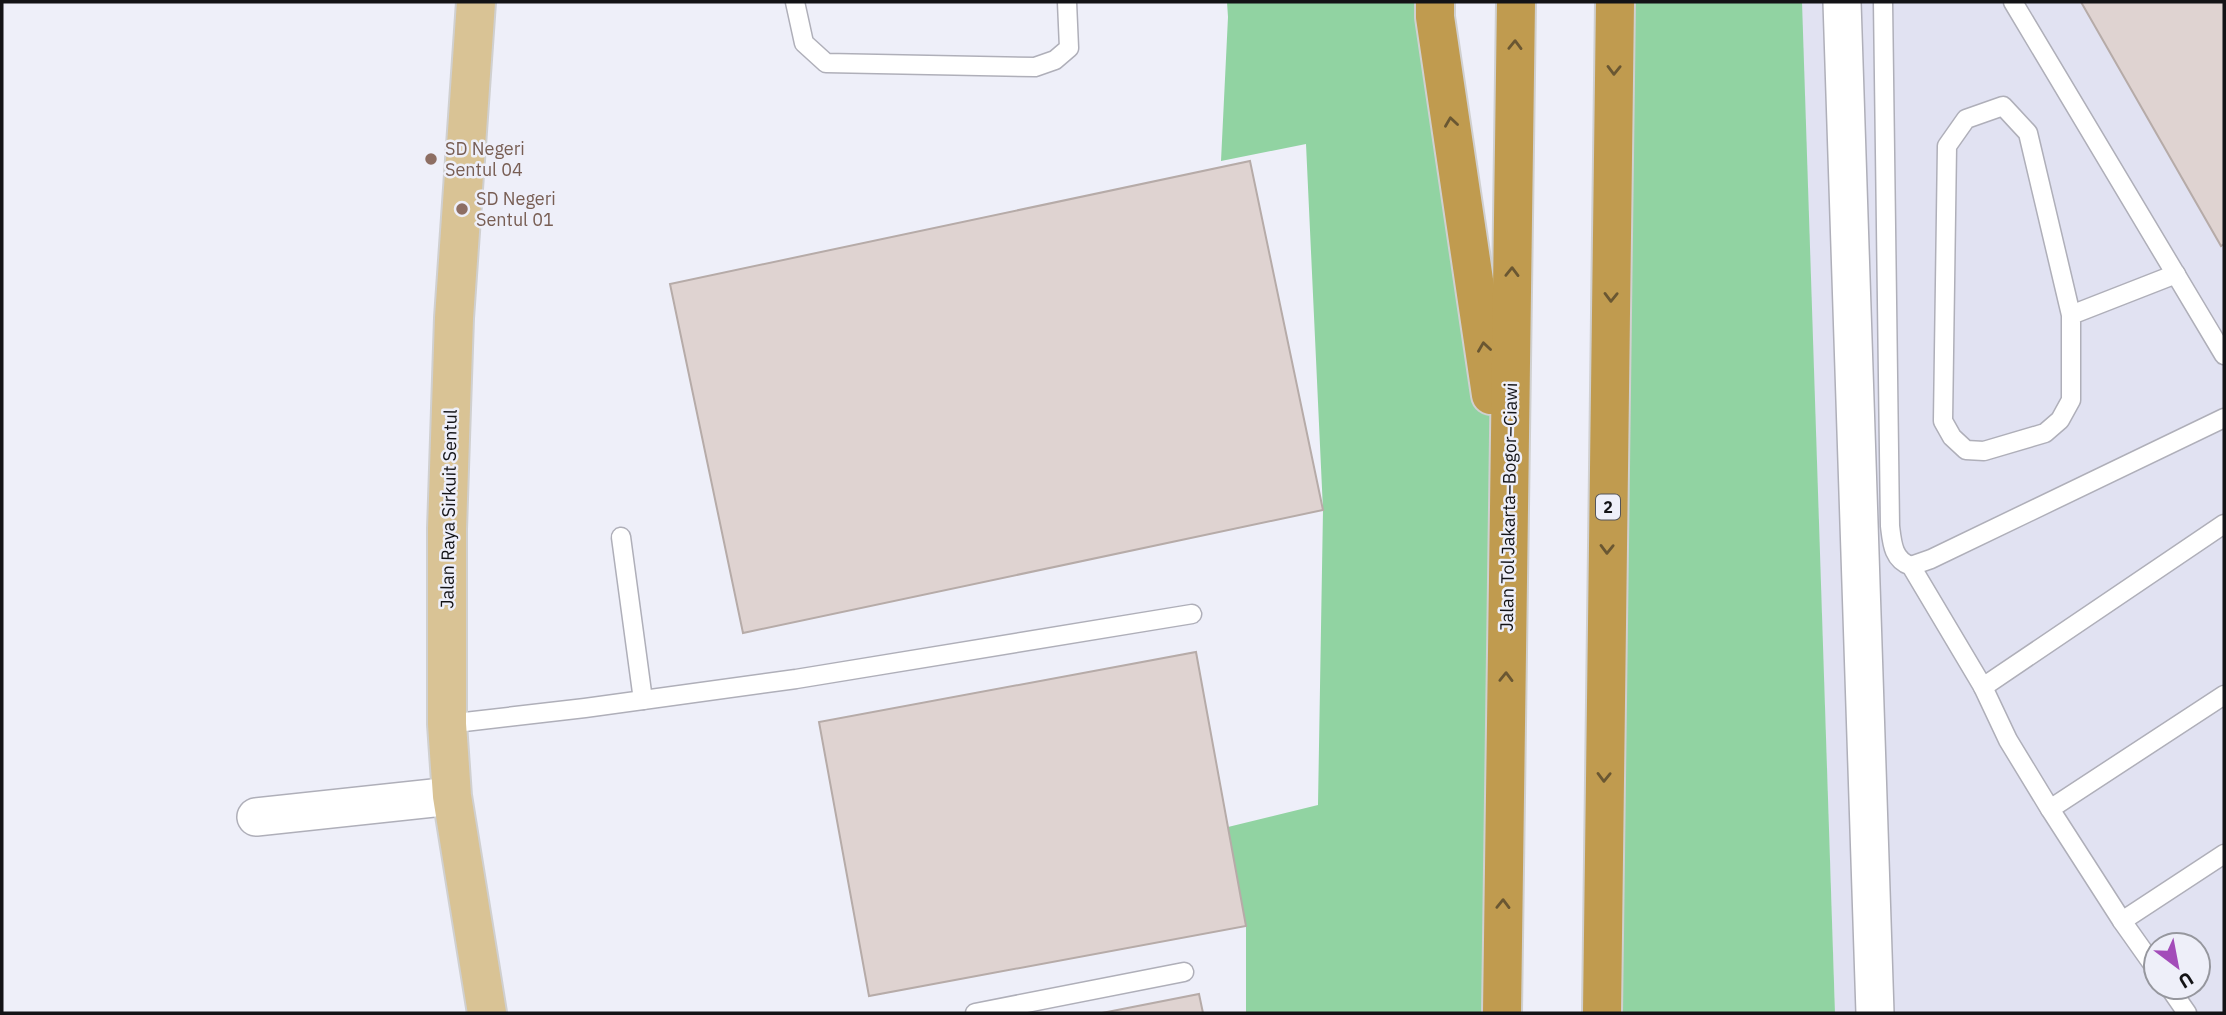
<svg xmlns="http://www.w3.org/2000/svg" width="2226" height="1015" font-family="'IBM Plex Sans',sans-serif">
<rect width="100%" height="100%" fill="#eeeff9"/>
<!-- built -->
<path fill="#e1e2f2" fill-rule="evenodd" d="M1801,2H2224V1013H1835ZM2156,945H2198V987H2156Z"/>
<!-- green -->
<g fill="#91d3a2">
<path d="M1227,2H1435L1508,512L1502,1013H1246V926L1228,827L1318,805L1323,510L1306,144L1221,161L1228,17Z"/>
<path d="M1615,2H1802L1835,1013H1603Z"/>
</g>
<!-- building -->
<g fill="#dfd3d1" stroke="#b6aba8" stroke-width="2">
<path d="M2081,2H2224V244L2221,246Z"/>
<path d="M1250,161L1323,510L743,633L670,284Z"/>
<path d="M1196,652L1246,926L869,996L819,722Z"/>
<path d="M1199,994L1203,1013H1102Z"/>
</g>
<g fill="none" stroke-linecap="round" stroke-linejoin="round">
<!-- lane casing -->
<g stroke="#afafb9" stroke-width="21">
<g id="lane">
<path d="M795,2L804,43L826,63L1035,67L1055,60L1069,48L1067,2"/>
<path d="M1883,2L1890,526C1892,543 1893,560 1911,566L1983,687L2008,740L2050,809L2122,921L2156,969"/>
<path d="M2013,2L2224,355"/>
<path d="M2071,315V400L2060,420L2045,433L1984,451L1966,450L1952,437L1943,421L1947,146L1966,119L2003,106L2028,133L2071,315L2176,274"/>
<path d="M621,537L643,700"/>
<path d="M1911,566L1931,559L2224,418"/>
<path d="M1983,687L2224,524"/>
<path d="M447,724L585,708L796,679L1192,614"/>
<path d="M2050,809L2224,695"/>
<path d="M2122,921L2224,854"/>
<path d="M2169,987L2187,1013"/>
<path d="M975,1013L1184,972"/>
</g>
</g>
<!-- street casing -->
<g stroke="#afafb9" stroke-width="40">
<g id="street">
<path d="M1842,2L1875,1013"/>
<path d="M256,817L452,796"/>
</g>
</g>
<!-- primary casing -->
<g stroke="#d0d0d0" stroke-width="42">
<path id="primary" d="M476,2L454,318L447,529V724L452,796L487,1013"/>
</g>
<!-- highway casing -->
<g stroke="#d0d0d0" stroke-width="42">
<g id="highway">
<path d="M1435,2V17L1491,395"/>
<path d="M1502,1013L1516,2"/>
<path d="M1602,1013L1615,2"/>
</g>
</g>
<!-- lane -->
<use href="#lane" stroke="#fff" stroke-width="18"/>
<!-- street -->
<use href="#street" stroke="#fff" stroke-width="37"/>
<!-- primary -->
<use href="#primary" stroke="#d9c395" stroke-width="38"/>
<!-- highway -->
<use href="#highway" stroke="#c09b4f" stroke-width="38"/>
</g>
<!-- one-way arrows -->
<defs><path id="oneway-chevron" d="M-2-3.5L2.5 0L-2 3.5" fill="none" stroke-width="1.6" stroke-linecap="round" stroke-linejoin="round" transform="scale(1.75)"/></defs>
<g stroke="#6a5732">
<use href="#oneway-chevron" transform="translate(1515 45) rotate(-89)"/>
<use href="#oneway-chevron" transform="translate(1614 70) rotate(91)"/>
<use href="#oneway-chevron" transform="translate(1451 122) rotate(-98)"/>
<use href="#oneway-chevron" transform="translate(1512 272) rotate(-89)"/>
<use href="#oneway-chevron" transform="translate(1611 297) rotate(91)"/>
<use href="#oneway-chevron" transform="translate(1484 347) rotate(-98)"/>
<use href="#oneway-chevron" transform="translate(1607 549) rotate(91)"/>
<use href="#oneway-chevron" transform="translate(1506 677) rotate(-89)"/>
<use href="#oneway-chevron" transform="translate(1604 777) rotate(91)"/>
<use href="#oneway-chevron" transform="translate(1503 904) rotate(-89)"/>
</g>
<!-- markers -->
<g fill="#8d6e63" stroke="#eeeff9" stroke-width="2.5">
<circle cx="431" cy="159" r="7"/>
<circle cx="462" cy="209" r="7"/>
</g>
<g text-anchor="middle" stroke-width="5" stroke-linejoin="round" paint-order="stroke">
<!-- shield labels -->
<rect fill="#eeeff9" stroke="#55555a" stroke-width="2" x="1596" y="494.5" width="24" height="25" rx="5"/>
<g font-size="16" font-weight="bold" fill="#131316">
<text x="1608" y="513">2</text>
</g>
<!-- education labels -->
<g font-size="18" fill="#785e54" stroke="#eeeff9" text-anchor="start">
<text x="445" y="155">SD Negeri<tspan x="445" dy="21">Sentul 04</tspan></text>
<text x="476" y="205">SD Negeri<tspan x="476" dy="21">Sentul 01</tspan></text>
</g>
<!-- street labels -->
<g font-size="18" fill="#131316" stroke="#eeeff9">
<text transform="translate(1509 507) rotate(-89)" y="6">Jalan Tol Jakarta–Bogor–Ciawi</text>
<text transform="translate(449 509) rotate(-89)" y="6">Jalan Raya Sirkuit Sentul</text>
</g>
</g>
<!-- border -->
<rect width="2226" height="1015" fill="none" stroke="#131316" stroke-width="7"/>
<!-- north arrow -->
<g transform="translate(2177 966) rotate(148)"><circle r="33" fill="#eeeff9" stroke="#96979e" stroke-width="2"/>
<path d="M0-5L12 26L0 18L-12 26Z" fill="#a34cb9"/>
<text y="-10" font-size="19" font-weight="bold" text-anchor="middle" fill="#131316">U</text>
</g>
</svg>
